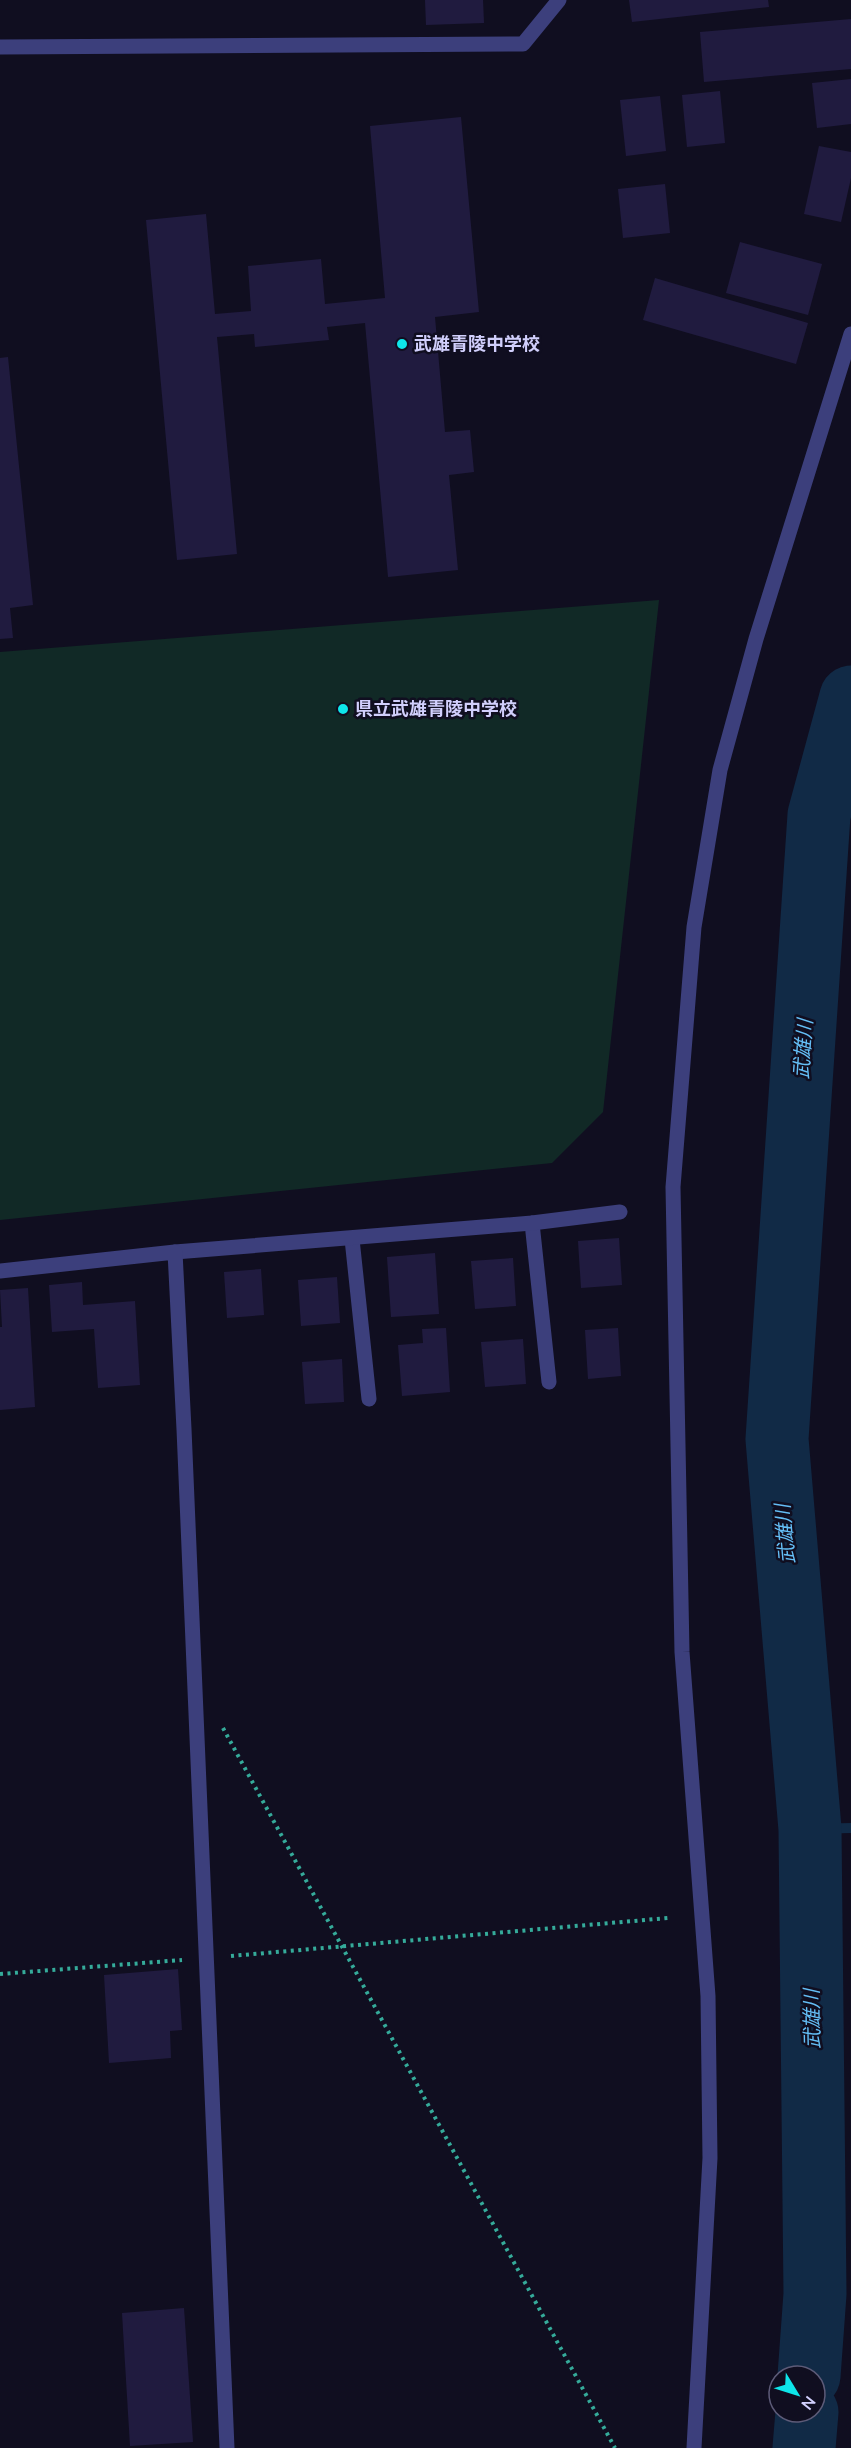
<svg xmlns="http://www.w3.org/2000/svg" width="851" height="2448" font-family="'Nunito Sans','Noto Sans JP',sans-serif">
<rect width="100%" height="100%" fill="#100e20"/>
<!-- green -->
<path fill="#112926" d="M659,600L603,1112L552,1163L0,1220V652Z"/>
<g fill="none" stroke-linecap="round" stroke-linejoin="round">
<!-- stream -->
<path stroke="#112a46" stroke-width="10" d="M810,1829L851,1828"/>
<!-- river -->
<g stroke="#112a46" stroke-width="63">
<path d="M809,2376L815,2294L810,1829L777,1439L819,815L851,697"/>
<path d="M804,2448L807,2412"/>
</g>
</g>
<!-- building -->
<g fill="#201b3f">
<path d="M425,0H483L484,23L426,25Z"/>
<path d="M629,0H768L769,7L632,22Z"/>
<path d="M851,19V69L704,82L700,32Z"/>
<path d="M851,79V124L817,128L812,83Z"/>
<path d="M720,91L725,143L687,147L682,95Z"/>
<path d="M660,96L666,151L626,156L620,100Z"/>
<path d="M461,117L479,312L435,317L445,432L470,430L474,472L449,475L458,570L388,577L365,323L327,327L329,340L255,347L254,334L217,337L237,554L177,560L146,220L206,214L215,314L251,311L248,266L321,259L325,304L385,298L370,126Z"/>
<path d="M819,146L851,152V178L841,222L804,214Z"/>
<path d="M665,184L670,233L623,238L618,189Z"/>
<path d="M740,242L822,264L808,315L726,293Z"/>
<path d="M655,278L808,323L796,364L643,320Z"/>
<path d="M8,357L33,605L10,608L13,638L0,639V358Z"/>
<path d="M619,1238L622,1285L581,1288L578,1241Z"/>
<path d="M435,1253L439,1314L391,1317L387,1257Z"/>
<path d="M513,1258L516,1306L475,1309L471,1261Z"/>
<path d="M261,1269L264,1315L227,1318L224,1272Z"/>
<path d="M337,1277L340,1323L301,1326L298,1280Z"/>
<path d="M82,1282L83,1305L135,1301L140,1385L98,1388L94,1329L52,1332L49,1285Z"/>
<path d="M28,1288L35,1407L0,1410V1327H2L0,1290Z"/>
<path d="M446,1328L450,1392L402,1396L398,1345L423,1343L422,1329Z"/>
<path d="M618,1328L621,1376L588,1379L585,1330Z"/>
<path d="M523,1339L526,1384L485,1387L481,1342Z"/>
<path d="M342,1359L344,1402L305,1404L302,1362Z"/>
<path d="M178,1969L182,2030L170,2031L171,2058L109,2063L104,1975Z"/>
<path d="M184,2308L193,2442L130,2446L122,2313Z"/>
</g>
<g fill="none" stroke-linecap="round" stroke-linejoin="round">
<!-- path -->
<g stroke="#35ab9a" stroke-width="4" stroke-dasharray="3 4.5" stroke-linecap="butt">
<path d="M223,1728L615,2448"/>
<path d="M231,1956L668,1918"/>
<path d="M0,1974L182,1960"/>
</g>
<!-- minor -->
<g stroke="#3c3f7c" stroke-width="15">
<path d="M532,1223L549,1382"/>
<path d="M352,1239L369,1399"/>
<path d="M175,1252L532,1223L620,1212"/>
<path d="M0,1271L175,1252L184,1429L227,2448"/>
<path d="M694,2448L710,2158L708,1996L682,1652L673,1187L694,927L720,770L756,639L851,334"/>
</g>
<!-- tertiary -->
<path stroke="#3c3f7c" stroke-width="15" d="M0,47L523,44L559,0"/>
</g>
<!-- markers -->
<g fill="#0ee6ea" stroke="#100e20" stroke-width="2">
<circle cx="402" cy="344" r="6"/>
<circle cx="343" cy="709" r="6"/>
</g>
<g text-anchor="middle" stroke-width="5" stroke-linejoin="round" paint-order="stroke">
<!-- poi labels -->
<g font-size="18" font-weight="bold" fill="#d1cffc" stroke="#100e20" text-anchor="start">
<text x="414" y="350">武雄青陵中学校</text>
<text x="355" y="715">県立武雄青陵中学校</text>
</g>
<!-- water labels -->
<g font-size="20" font-style="italic" fill="#64bef6" stroke="#100e20">
<text transform="translate(803 1049) rotate(-86)" y="7">武雄川</text>
<text transform="translate(785 1534) rotate(-95)" y="7">武雄川</text>
<text transform="translate(812 2019) rotate(-91)" y="7">武雄川</text>
</g>
</g>
<!-- north arrow -->
<g transform="translate(797 2394) rotate(128)"><circle r="28" fill="#100e20" stroke="#5d5b78" stroke-width="1.5"/>
<path d="M0-4.5L10 22L0 15L-10 22Z" fill="#0ee6ea"/>
<text y="-9" font-size="16" font-weight="bold" text-anchor="middle" fill="#d1cffc">N</text>
</g>
</svg>
